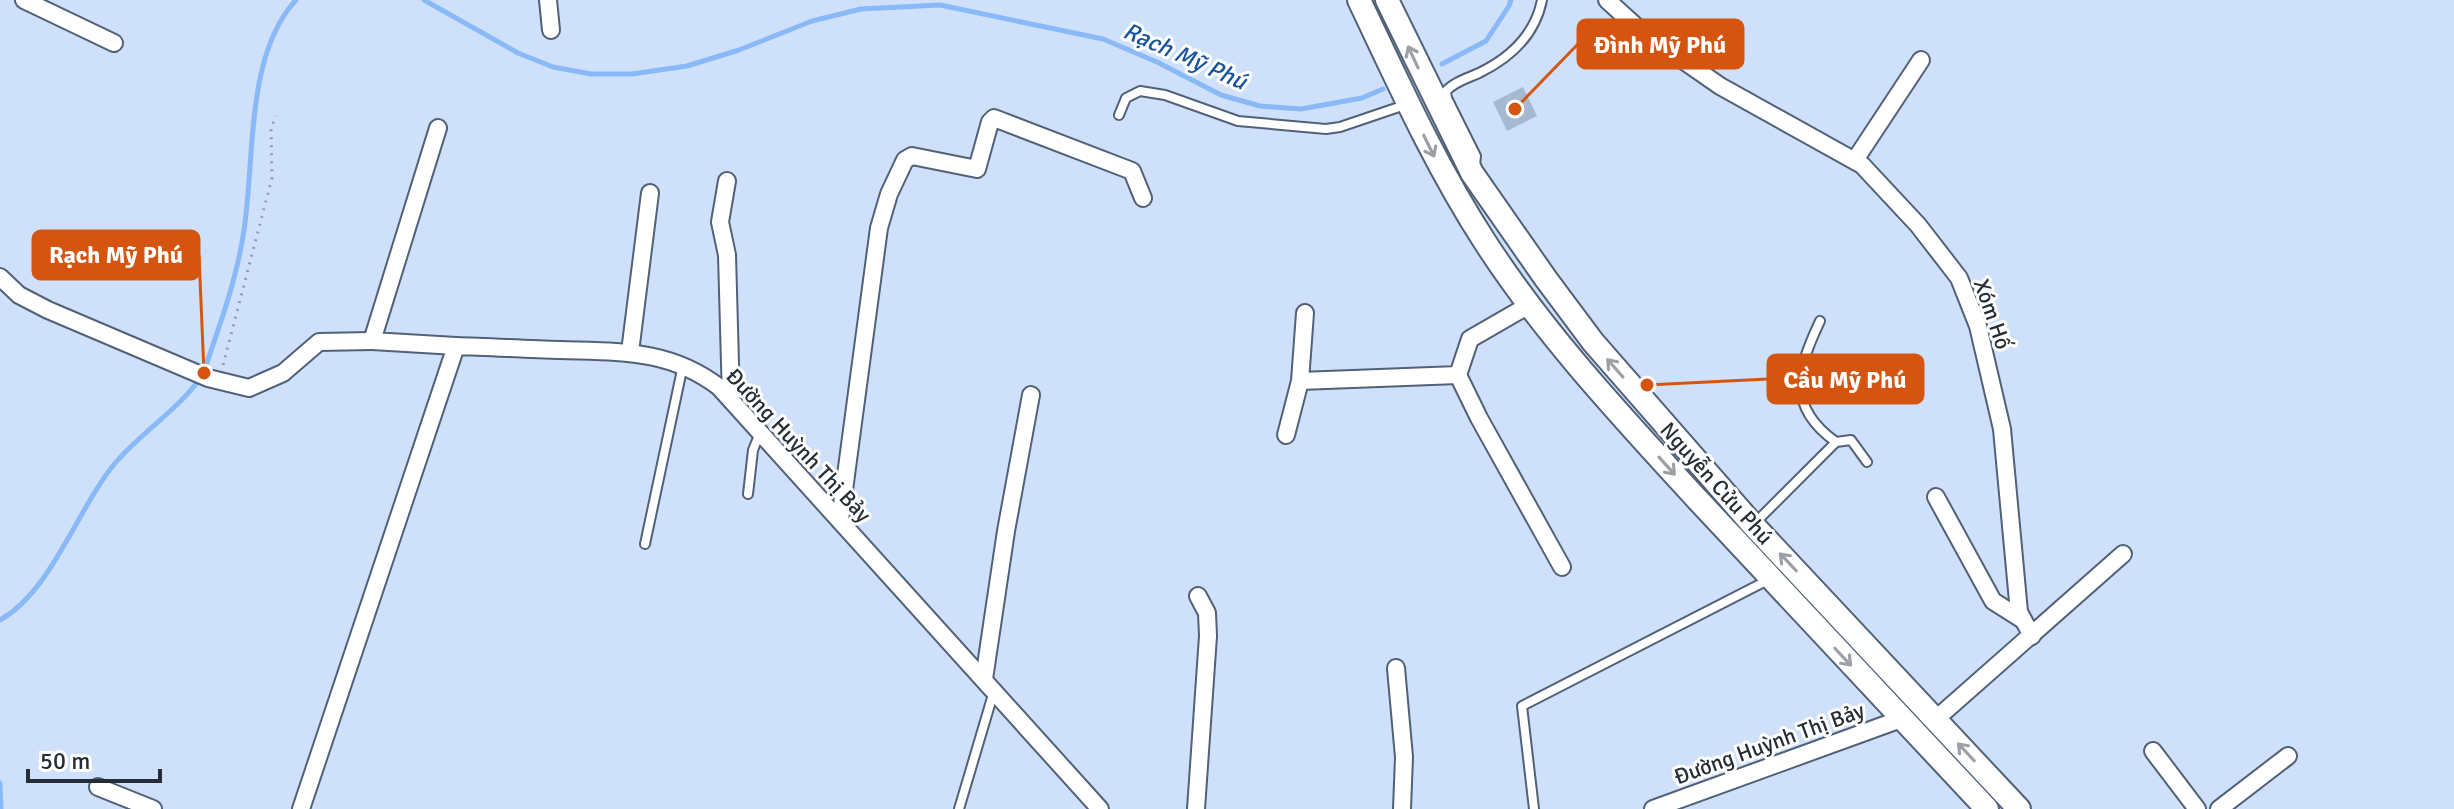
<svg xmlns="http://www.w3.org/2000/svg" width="2454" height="809" font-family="Signika,sans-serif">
<rect width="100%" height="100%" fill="#cfe1fa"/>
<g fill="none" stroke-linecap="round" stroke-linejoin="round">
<!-- stream -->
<g stroke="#8ab9f7" stroke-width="5">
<path d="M424,0L518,53L553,67L591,74H632L687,66L739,50L812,21L861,9L940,5L1103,39L1157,62L1221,95L1260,106L1301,109L1362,98L1383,89"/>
<path d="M1442,64L1486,41L1509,6L1511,0"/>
<path d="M204,371C220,325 237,278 244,230C255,160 245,55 296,0"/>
<path d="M0,620C52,591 78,507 116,462C142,432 176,411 199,380"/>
<path d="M0,783L1,809"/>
</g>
</g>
<!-- building -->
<path fill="#a7b9d1" d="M1523,87L1537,116L1507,131L1493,102Z"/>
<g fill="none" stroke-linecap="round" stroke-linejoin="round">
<!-- lane casing -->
<g stroke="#516177" stroke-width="12">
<g id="lane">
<path d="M1119,115L1126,98L1140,91L1165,95L1238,121L1326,129L1340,127L1408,104"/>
<path d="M1475,165L1476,156L1447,98L1446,91C1454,82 1468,78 1479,73C1510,58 1535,35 1542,0"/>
<path d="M1836,442L1851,440L1867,462"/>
<path d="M748,494L753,450L760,433"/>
<path d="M1753,525L1836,442C1785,406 1798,368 1820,321"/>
<path d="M645,544L683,365"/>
<path d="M959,809L994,691"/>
<path d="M1534,809L1522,706L1768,580"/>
</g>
</g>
<!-- street casing -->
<g stroke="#516177" stroke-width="20">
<g id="street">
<path d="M24,0L114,43"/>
<path d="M548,0L551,30"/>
<path d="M1607,0L1641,31L1720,86L1862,165L1918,225L1959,278L1978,326L2002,429L2019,612L2032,636"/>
<path d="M438,128L372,341L456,346"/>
<path d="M1855,160L1921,60"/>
<path d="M727,181L720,222L727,255L731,400"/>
<path d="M0,277L19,295L48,310L208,378L249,388L283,373L319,342L372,341"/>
<path d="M1305,313L1300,381L1458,375L1470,339L1529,305"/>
<path d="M630,352L650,193"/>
<path d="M1458,375L1479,418L1562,567"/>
<path d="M1286,435L1300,381"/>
<path d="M1936,497L1993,601L2023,620"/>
<path d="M840,520L879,228L889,194L905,160L912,156L977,169L990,122L994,118L1132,171L1143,198"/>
<path d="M1396,668L1404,757L1402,809"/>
<path d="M984,679L1006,531L1031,395"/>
<path d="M1936,719L2123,554"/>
<path d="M2153,751L2197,809"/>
<path d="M98,787L153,809"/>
<path d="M301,809L456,346C491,347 525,349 560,350C620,352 669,349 719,387L1100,809"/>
<path d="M1196,809L1208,636L1207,613L1198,596"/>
<path d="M1653,809L1901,719"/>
<path d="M2219,809L2288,756"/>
</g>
</g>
<!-- secondary casing -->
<g stroke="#516177" stroke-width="26">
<g id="secondary">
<path d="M1359,0C1398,82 1435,165 1485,242C1545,335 1622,417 1697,499C1793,603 1890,706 1987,809"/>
<path d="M1387,0L1472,173L1546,279L1593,342L1753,525L2019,809"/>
</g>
</g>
<!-- path -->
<path stroke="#909db0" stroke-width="3" stroke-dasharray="2 6" stroke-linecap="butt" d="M223,365L272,178L271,128L276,116"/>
<!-- lane -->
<use href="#lane" stroke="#fff" stroke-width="8"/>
<!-- street -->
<use href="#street" stroke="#fff" stroke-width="16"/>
<!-- secondary -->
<use href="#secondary" stroke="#fff" stroke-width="22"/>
</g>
<!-- one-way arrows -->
<defs><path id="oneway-shaft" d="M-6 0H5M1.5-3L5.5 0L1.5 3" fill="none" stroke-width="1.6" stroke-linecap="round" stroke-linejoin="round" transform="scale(2)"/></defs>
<g stroke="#9da0a5">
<use href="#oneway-shaft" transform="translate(1413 57) rotate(-115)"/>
<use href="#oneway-shaft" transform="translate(1429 146) rotate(64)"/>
<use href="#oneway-shaft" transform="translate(1615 368) rotate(-131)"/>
<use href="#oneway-shaft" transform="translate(1667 466) rotate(48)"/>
<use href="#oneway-shaft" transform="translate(1788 562) rotate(-133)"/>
<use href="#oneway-shaft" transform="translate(1843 657) rotate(47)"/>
<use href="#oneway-shaft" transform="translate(1966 752) rotate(-133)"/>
</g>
<g text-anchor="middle" stroke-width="6" stroke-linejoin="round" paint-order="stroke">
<!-- street labels -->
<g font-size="22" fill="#262d36" stroke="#fff">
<text transform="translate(1993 314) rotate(71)" y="8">Xóm Hố</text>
<text transform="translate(799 445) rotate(47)" y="8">Đường Huỳnh Thị Bảy</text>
<text transform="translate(1717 483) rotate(48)" y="8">Nguyễn Cửu Phú</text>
<text transform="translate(1769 743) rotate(-20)" y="8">Đường Huỳnh Thị Bảy</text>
</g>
<!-- water labels -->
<g font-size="24" font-style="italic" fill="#17549d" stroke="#fff">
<text transform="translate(1185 56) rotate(24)" y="8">Rạch Mỹ Phú</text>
</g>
</g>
<!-- callouts -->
<path fill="none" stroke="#d55510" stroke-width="3" d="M1515 109L1578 44M204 373L199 255M1647 385L1768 379"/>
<g fill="#d55510" stroke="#fff" stroke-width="3">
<circle cx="1515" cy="109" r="8"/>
<circle cx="204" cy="373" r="8"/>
<circle cx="1647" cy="385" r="8"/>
</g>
<g fill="#d55510" stroke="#d55510" stroke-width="3">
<rect x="1578" y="20" width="165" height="48" rx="8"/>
<rect x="33" y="231" width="166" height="48" rx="8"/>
<rect x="1768" y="355" width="155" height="48" rx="8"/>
</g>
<g font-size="24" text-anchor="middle" font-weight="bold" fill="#fff">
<text x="1660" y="53">Đình Mỹ Phú</text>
<text x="116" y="263">Rạch Mỹ Phú</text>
<text x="1845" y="388">Cầu Mỹ Phú</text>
</g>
<!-- scale -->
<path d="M28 769v12h132v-12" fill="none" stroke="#262d36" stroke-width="4"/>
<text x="40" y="769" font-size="24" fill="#262d36" stroke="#ffffff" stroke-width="6" paint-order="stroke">50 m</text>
</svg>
